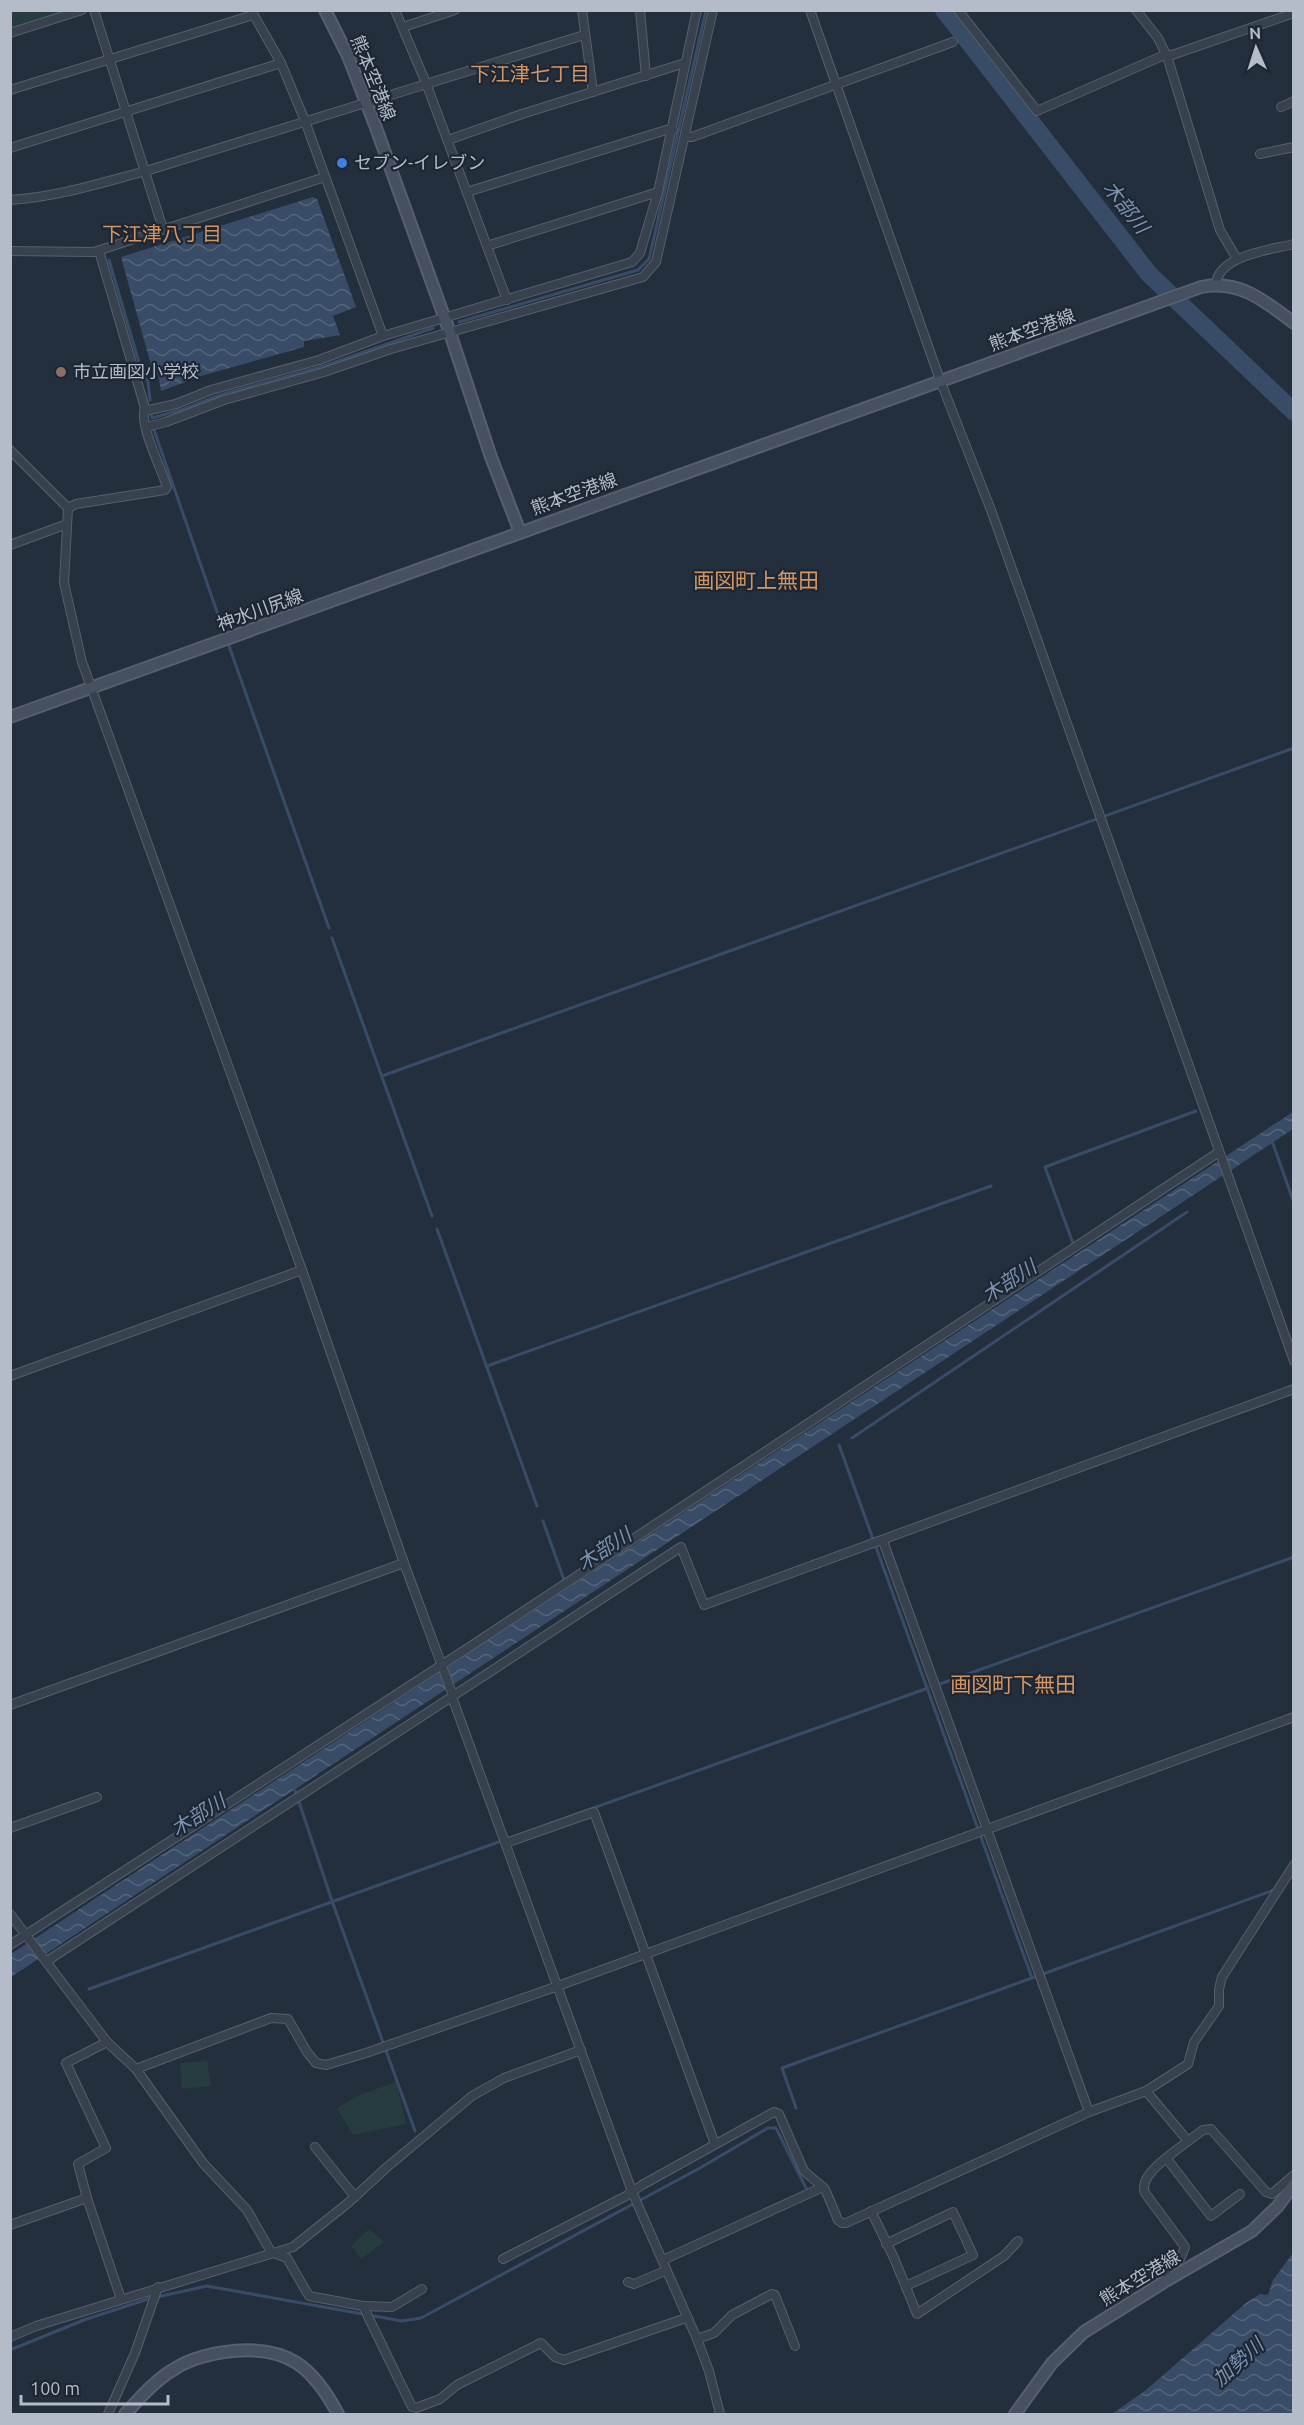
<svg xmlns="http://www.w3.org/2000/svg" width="1304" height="2425" font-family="Ubuntu,'Noto Sans JP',sans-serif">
<defs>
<pattern id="water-waves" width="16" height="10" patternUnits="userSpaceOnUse" patternTransform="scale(1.5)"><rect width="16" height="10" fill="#394c67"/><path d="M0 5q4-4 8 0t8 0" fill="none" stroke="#53647b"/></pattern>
</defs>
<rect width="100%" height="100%" fill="#242f3e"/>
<!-- green -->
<g fill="#263c3f">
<path d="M11,10H66V11L11,28Z"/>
<path d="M207,2061L211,2086L182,2089L180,2063Z"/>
<path d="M396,2082L406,2124L353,2135L337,2108L362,2094Z"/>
<path d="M369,2229L384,2242L361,2259L351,2246Z"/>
</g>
<!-- water -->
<g fill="url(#water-waves)">
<path d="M313,197L317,199L356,307L333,316L340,335L304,341V347L201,376L161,391L158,374L151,365L121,257Z"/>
<path d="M1293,1112V1129L11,1977V1954Z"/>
<path d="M1293,2253V2414H1112L1146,2390L1246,2303L1260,2294L1268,2295L1273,2280Z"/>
</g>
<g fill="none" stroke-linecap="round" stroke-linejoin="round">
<!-- stream -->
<g stroke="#394c67" stroke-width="3">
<path d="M109,260L142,373L148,382L150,400"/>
<path d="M459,322L638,270L649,259L706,10"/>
<path d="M151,413L152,418L184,409L220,395L327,365L433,328"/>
<path d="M154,430L224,632"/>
<path d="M229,646L329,928"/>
<path d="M332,938L432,1216"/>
<path d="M382,1076L1294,748"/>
<path d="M1272,1141L1294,1203"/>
<path d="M437,1229L537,1506"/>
<path d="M1074,1246L1045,1167L1196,1111"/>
<path d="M487,1366L991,1186"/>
<path d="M852,1438L1187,1212"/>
<path d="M543,1521L564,1580"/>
<path d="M940,1684L1294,1557"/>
<path d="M294,1787L332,1901L415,2131"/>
<path d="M1032,1978L1274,1890"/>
<path d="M89,1989L928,1688"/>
<path d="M796,2108L782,2068L1032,1978L839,1445"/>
<path d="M10,2350L84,2320L148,2299L207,2286L402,2321L421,2318L700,2168L768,2128H776L807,2190"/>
</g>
<!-- river -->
<path stroke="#394c67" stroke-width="18" d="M944,10L1149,274L1294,412"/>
<!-- minor casing -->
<g stroke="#565f6c" stroke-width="10">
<g id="minor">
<path d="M94,10L163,229"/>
<path d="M251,10L281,63L305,121L383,336"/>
<path d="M395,10L426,83L507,300"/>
<path d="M582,10L593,92"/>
<path d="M640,10L646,76"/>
<path d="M810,10L940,380L991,510L1294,1361"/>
<path d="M958,10L1037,111L1162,56L1172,55L1294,13"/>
<path d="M1136,10L1158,38L1167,56L1220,230L1237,259"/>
<path d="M403,27L455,10"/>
<path d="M10,33L82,10"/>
<path d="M10,90L253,15"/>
<path d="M1281,107L1294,101"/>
<path d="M686,137H692L953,42"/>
<path d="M448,140L522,114L685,63"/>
<path d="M10,148L281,63"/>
<path d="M1260,154L1294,147"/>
<path d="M467,192L666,130H673"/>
<path d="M10,200C57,197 101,183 146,171L584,35"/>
<path d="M487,246L658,192"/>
<path d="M10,251L94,252L325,177"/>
<path d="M1216,284C1219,255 1270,250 1294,244"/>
<path d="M145,408L149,410L176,404L211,390L319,360L383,336L632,262L640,253L658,192L697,10"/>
<path d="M146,427L166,422L224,400L324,372L391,349L643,277L656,262L713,10"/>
<path d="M10,450L68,508L64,583L82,662L302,1270L404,1563L452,1693V1697L633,2194L697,2339L709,2371L720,2414"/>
<path d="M68,508L76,504L165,490L167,487C162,470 138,423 145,408L99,251"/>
<path d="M10,545L67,524"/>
<path d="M10,1376L302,1270"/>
<path d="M883,1541L1089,2112"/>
<path d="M10,1705L404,1563"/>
<path d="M10,1828L97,1797"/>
<path d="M506,1843L594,1812L715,2144"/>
<path d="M10,1914L107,2042L136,2069L203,2163L247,2210L271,2252L287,2258L309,2296L363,2306L412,2407L416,2408L440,2399L457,2385L541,2343L555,2357L564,2360L686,2318"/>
<path d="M10,1945L471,1646L1219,1152"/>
<path d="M47,1961L681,1547L704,1605L1294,1389"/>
<path d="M107,2042L66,2063L106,2148L78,2164L87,2198L121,2299"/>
<path d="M136,2069L271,2018L288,2019L307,2052L316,2063L326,2065L366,2053L558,1986L1294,1717"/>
<path d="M1146,2091L1188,2141L1203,2130L1211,2129L1266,2192L1272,2194L1294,2175"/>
<path d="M315,2147L355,2197"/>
<path d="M1167,2159L1211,2216L1240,2194"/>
<path d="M871,2211L894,2258L917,2314L1004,2256L1018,2241"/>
<path d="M10,2225L87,2198"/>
<path d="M886,2244L953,2212L973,2255L906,2286"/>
<path d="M503,2259L626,2196L642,2185L774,2112L779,2114L804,2171L825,2189L838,2220L842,2223H846L1089,2112L1146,2091L1188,2064L1194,2042L1219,2006V1989L1222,1977L1294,1865"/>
<path d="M663,2260L823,2187"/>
<path d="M1168,2280L1165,2271L1180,2259L1185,2247L1145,2193C1137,2175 1175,2152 1188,2141"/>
<path d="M628,2282L634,2284L665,2271"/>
<path d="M363,2306L392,2307L422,2289"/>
<path d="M10,2337L36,2326L293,2247L348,2203L386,2168L472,2096L504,2078L581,2050"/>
<path d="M697,2339L714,2333L732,2315L772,2294L775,2295L795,2346"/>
<path d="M108,2414L135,2353L158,2287"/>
</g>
</g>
<!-- secondary casing -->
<g stroke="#565f6c" stroke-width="14">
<g id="secondary">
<path d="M325,10L348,56L375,125L450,333L491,457L520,532"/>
<path d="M10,717L1201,287C1239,279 1265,301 1294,323"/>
<path d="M125,2414C140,2398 156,2379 176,2368C192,2358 214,2353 233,2351C288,2346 313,2367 338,2414"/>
<path d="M1015,2414L1052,2363L1084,2332L1164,2282L1252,2231L1278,2206L1294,2184"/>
</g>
</g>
<!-- minor -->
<use href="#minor" stroke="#38414e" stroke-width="8"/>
<!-- secondary -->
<use href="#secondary" stroke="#465061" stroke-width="10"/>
</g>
<!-- markers -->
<circle fill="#3f7fe0" stroke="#1d2633" stroke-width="2" cx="342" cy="163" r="6"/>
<circle fill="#8d6e63" stroke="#1d2633" stroke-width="2" cx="61" cy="372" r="6"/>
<g text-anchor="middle" stroke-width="4.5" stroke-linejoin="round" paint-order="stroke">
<!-- street labels -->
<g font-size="18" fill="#b4bcc9" stroke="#1d2633">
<text transform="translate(373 78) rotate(68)" y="6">熊本空港線</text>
<text transform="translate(1032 330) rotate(-20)" y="6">熊本空港線</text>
<text transform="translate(574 494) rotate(-20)" y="6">熊本空港線</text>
<text transform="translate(260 610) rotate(-20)" y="6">神水川尻線</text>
<text transform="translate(1140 2278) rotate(-31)" y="6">熊本空港線</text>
</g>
<!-- poi labels -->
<g font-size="18" fill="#b4bcc9" stroke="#1d2633" text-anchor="start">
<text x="354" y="169">セブン-イレブン</text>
<text x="73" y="378">市立画図小学校</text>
</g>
<!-- neighbourhood labels -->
<g font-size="20" fill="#d59563" stroke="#1d2633">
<text x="530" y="81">下江津七丁目</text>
<text x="162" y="241">下江津八丁目</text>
</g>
<!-- water labels -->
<g font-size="20" font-style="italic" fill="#7c92b1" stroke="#1d2633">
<text transform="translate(1126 207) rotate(52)" y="7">木部川</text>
<text transform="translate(1009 1281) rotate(-33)" y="7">木部川</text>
<text transform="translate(604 1549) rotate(-33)" y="7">木部川</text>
<text transform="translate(198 1815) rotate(-32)" y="7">木部川</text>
<text transform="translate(1238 2362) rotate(-42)" y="7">加勢川</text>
</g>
<!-- quarter labels -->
<g font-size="21" fill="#d59563" stroke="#1d2633">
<text x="756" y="588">画図町上無田</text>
<text x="1013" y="1692">画図町下無田</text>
</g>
</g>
<!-- border -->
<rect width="1304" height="2425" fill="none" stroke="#b4bcc9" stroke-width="24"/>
<!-- north arrow -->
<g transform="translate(1256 48) rotate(357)" stroke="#1d2633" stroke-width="4.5" paint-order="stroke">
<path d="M0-4.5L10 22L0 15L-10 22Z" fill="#b4bcc9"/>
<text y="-9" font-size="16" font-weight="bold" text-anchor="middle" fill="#b4bcc9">N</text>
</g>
<!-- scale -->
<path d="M21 2395v9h147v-9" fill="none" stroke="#b4bcc9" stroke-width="3"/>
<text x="30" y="2395" font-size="18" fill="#b4bcc9" stroke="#1d2633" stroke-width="4.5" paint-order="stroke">100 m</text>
</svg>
